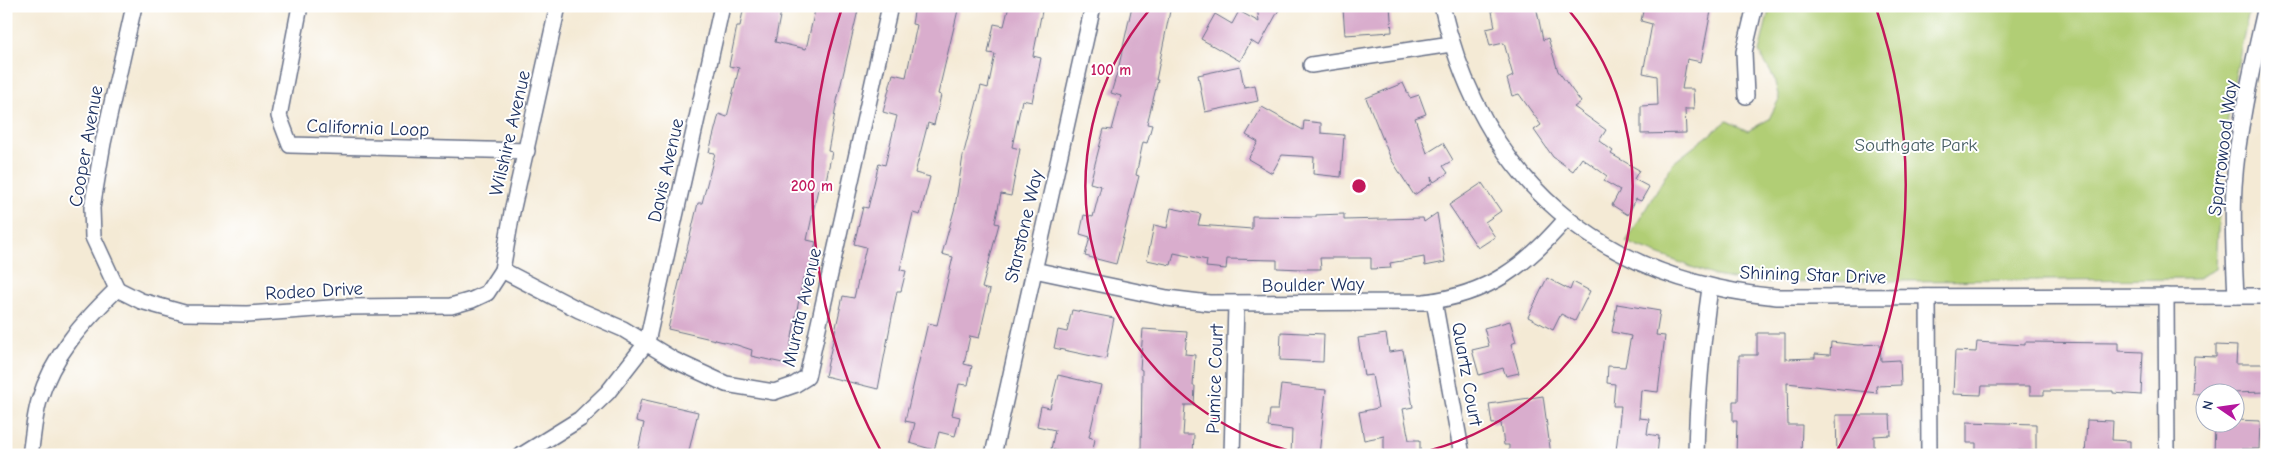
<svg xmlns="http://www.w3.org/2000/svg" width="2273" height="461" font-family="'Comic Neue',sans-serif">
<rect width="100%" height="100%" fill="#fff"/>
<filter id="ink" filterUnits="userSpaceOnUse"><feTurbulence type="fractalNoise" baseFrequency=".02" numOctaves="2"/><feDisplacementMap in="SourceGraphic" scale="10" xChannelSelector="R" yChannelSelector="G"/><feConvolveMatrix kernelMatrix="1 2 1 2 8 2 1 2 1" color-interpolation-filters="sRGB"/></filter>
<filter id="wash" filterUnits="userSpaceOnUse"><feTurbulence type="fractalNoise" baseFrequency=".0096" numOctaves="4" result="noise"/><feDisplacementMap in="SourceGraphic" scale="20" xChannelSelector="R" yChannelSelector="G"/><feGaussianBlur stdDeviation="1.12" result="paint"/><feColorMatrix in="noise" values="0 0 0 0 0 0 0 0 0 0 0 0 0 0 0 0 0 1.4 0 .05"/><feComposite in="paint" operator="in"/></filter>
<g filter="url(#wash)">
<rect width="100%" height="100%" fill="#f4ead5"/>
<!-- green -->
<path fill="#b1ce74" stroke="#667e69" d="M1770,6H2250L2235,77L2222,154L2216,269L2196,279L1749,282L1715,276L1626,242L1673,163L1727,121L1748,131L1769,119L1779,99L1774,78L1759,52Z"/>
<g id="blocks">
<!-- building -->
<g fill="#d9adcd">
<path d="M744,6H782L775,42L806,49L816,6H859L837,101L828,151L832,152L824,190L818,189L807,240L816,242L808,279L803,278L787,364L751,356L752,350L737,345L668,329L698,203H702L715,153L709,152L719,114L727,117L739,68L729,66L737,26H740Z"/>
<path d="M915,6H959L938,94L941,95L934,125L928,123L915,173L930,177L920,215L913,213L900,270L906,271L901,291H897L878,389L825,376L843,296L854,298L866,247L854,244L863,207L868,208L879,163L885,165L897,116L883,112L893,74L906,77L917,25L912,24Z"/>
<path d="M1009,6H1043L1033,56L1041,58L1032,102L1022,100L1012,147L1020,149L1011,196L1001,194L995,223L999,224L982,288L990,290L979,338L970,336L964,364L972,366L968,385L959,384L952,415L960,417L955,436L939,432L934,450L910,443L915,423L905,421L928,323L937,325L953,257L942,254L955,207L963,156L981,86L988,88L995,54L988,53L994,24L1004,26Z"/>
<path d="M1132,6H1171L1156,80H1158L1147,124L1152,125L1147,143L1143,142L1136,175L1139,176L1116,264L1085,256L1090,237L1080,234L1084,215L1093,217L1101,186L1090,183L1104,129L1112,130L1121,96L1111,93L1118,70Z"/>
<path d="M1257,6H1281L1259,46L1251,41L1240,61L1201,39L1215,14L1232,24L1239,11L1259,22Z"/>
<path d="M1359,6H1390L1392,32L1345,35L1343,9Z"/>
<path d="M1491,6H1536L1543,40L1548,38L1558,71L1581,102L1574,107L1606,130L1599,141L1613,151L1611,154L1639,170L1634,179L1649,187L1641,201L1636,199L1628,215L1612,205L1620,190L1604,181L1607,176L1582,158L1573,171L1553,157L1534,130L1541,125L1519,94L1512,96L1507,79L1513,76L1504,43L1490,46L1486,29L1495,27Z"/>
<path d="M1644,6H1712L1701,62L1687,59L1682,89H1693L1694,109H1685L1686,133L1641,134V106L1658,105L1657,76L1643,73L1652,24L1641,21Z"/>
<path d="M1240,66L1244,87L1255,85L1258,101L1205,112L1198,75Z"/>
<path d="M1403,83L1410,98L1419,95L1426,114L1415,118L1427,153L1443,143L1453,160L1443,166L1448,173L1434,182L1431,177L1432,183L1414,195L1391,159L1366,98Z"/>
<path d="M1262,107L1303,130L1304,121L1321,123V133L1344,135L1341,177L1313,174L1314,157L1282,155L1272,173L1248,159L1258,142L1246,135Z"/>
<path d="M1482,183L1501,211L1485,222L1495,237L1478,248L1449,205Z"/>
<path d="M1171,208L1201,214L1198,225L1252,229V216L1316,217V215L1344,214V220L1423,218L1424,222L1437,213L1445,262L1425,266L1424,257L1390,263L1391,268L1371,269V258H1320L1321,269H1302L1277,268V260L1227,259L1226,269L1206,267L1207,260L1174,253L1171,265L1147,260L1154,225L1167,228Z"/>
<path d="M1547,278L1570,290L1573,282L1590,291L1575,321L1561,314L1553,330L1528,317Z"/>
<path d="M1617,304L1660,311L1656,335L1665,336L1658,392L1641,390L1639,418L1649,419L1647,434L1659,436L1657,455L1616,451L1621,406H1613L1615,384L1607,383L1608,366L1625,367L1631,336L1612,332Z"/>
<path d="M1072,310L1114,318L1106,359L1054,348L1058,330L1067,332Z"/>
<path d="M1510,321L1516,342L1511,344L1519,373L1506,376L1503,368L1479,375L1472,350L1489,346L1484,328Z"/>
<path d="M1143,329L1187,332L1185,354L1195,355L1193,386H1195L1194,405H1185L1183,435H1194L1193,454L1141,455L1142,370L1140,369Z"/>
<path d="M1281,332L1324,334L1323,362L1280,360Z"/>
<path d="M1757,333H1785V359L1815,358V354L1830,355L1831,342L1858,345L1880,344L1881,361L1900,360L1901,385L1876,386L1877,393L1787,383L1788,425H1802L1801,455H1736L1737,421H1733V401H1738L1739,355H1757Z"/>
<path d="M1386,334L1389,352L1403,350L1413,407L1403,409L1409,440H1420V455H1384V436L1364,440L1359,412L1378,408L1372,375L1364,376L1358,338Z"/>
<path d="M1977,342L2025,345V342L2118,343V351L2143,352L2141,395L2113,393V391H2044V395H2030V386H1982L1981,395L1953,394L1955,351L1976,352Z"/>
<path d="M2216,345L2237,346L2236,364H2267V392L2192,394L2194,356L2216,357Z"/>
<path d="M1058,375L1101,385L1089,437L1095,439L1092,455H1076L1051,449L1055,430L1037,426L1041,406L1050,408Z"/>
<path d="M1281,385L1326,390L1319,455H1291L1292,430L1268,427L1270,410H1278Z"/>
<path d="M1543,396L1551,455H1509V445H1504L1501,423L1492,424L1489,404Z"/>
<path d="M641,399L698,412L688,455H637L644,423L636,421Z"/>
<path d="M1836,415H1890L1891,435L1874,436V455H1837Z"/>
<path d="M2087,420L2113,421L2112,440L2130,441V455H2085Z"/>
<path d="M2236,420L2260,421L2259,449H2241V455H2214L2215,425L2236,424Z"/>
<path d="M1967,422L2036,424V451L2012,450V455H1976V443H1967Z"/>
</g>
</g>
</g>
<g filter="url(#ink)">
<use href="#blocks" fill-opacity="0" stroke="#677088" stroke-width="1"/>
<g fill="none" stroke-linecap="round" stroke-linejoin="round">
<!-- minor casing -->
<g stroke="#677088" stroke-width="18">
<g id="minor">
<path d="M300,6L279,116L290,145L527,151"/>
<path d="M1442,6C1483,181 1599,280 1777,297L2267,296"/>
<path d="M1311,65L1451,44"/>
<path d="M1746,96L1744,52L1755,6"/>
<path d="M502,270L579,310L623,329L674,360L726,384L774,392L794,385L807,377L890,6"/>
<path d="M1034,270L1167,298L1209,303L1424,302C1488,295 1527,265 1567,218"/>
<path d="M117,289L141,301L184,313L247,314L344,307L451,306L472,300L487,293L502,270L512,212L558,6"/>
<path d="M117,289L93,237L92,208L103,143L134,6"/>
<path d="M2166,296L2167,455"/>
<path d="M2236,296C2234,259 2232,222 2234,186C2238,125 2253,65 2266,6"/>
<path d="M1928,297L1929,455"/>
<path d="M1434,301L1462,455"/>
<path d="M30,455C33,437 34,418 39,401C53,355 83,322 117,289"/>
<path d="M522,455L580,419L608,392L647,342L722,6"/>
<path d="M993,455L1093,6"/>
<path d="M1232,455L1236,305"/>
<path d="M1696,455C1697,398 1702,344 1710,288"/>
</g>
</g>
<!-- minor -->
<use href="#minor" stroke="#fff" stroke-width="15"/>
</g>
</g>
<!-- distance rings -->
<g fill="none" stroke="#c2185b" stroke-width="2.5">
<path d="M1304 454A274 274 0 0 1 1151 8M1567 8A274 274 0 0 1 1414 454"/>
<path d="M881 451A547 547 0 0 1 842 8M1876 8A547 547 0 0 1 1837 451"/>
</g>
<g text-anchor="middle" stroke-width="4" stroke-linejoin="round" paint-order="stroke">
<!-- street labels -->
<g font-size="19" fill="#1b2f5e" stroke="#fff">
<text transform="translate(368 127) rotate(2)" y="7">California Loop</text>
<text transform="translate(509 133) rotate(-77)" y="7">Wilshire Avenue</text>
<text transform="translate(85 146) rotate(-80)" y="7">Cooper Avenue</text>
<text transform="translate(2222 148) rotate(-83)" y="7">Sparrowood Way</text>
<text transform="translate(665 170) rotate(-77)" y="7">Davis Avenue</text>
<text transform="translate(1023 226) rotate(-77)" y="7">Starstone Way</text>
<text transform="translate(1813 274) rotate(2)" y="7">Shining Star Drive</text>
<text transform="translate(1313 284) rotate(-1)" y="7">Boulder Way</text>
<text transform="translate(314 290) rotate(-3)" y="7">Rodeo Drive</text>
<text transform="translate(801 307) rotate(-77)" y="7">Murata Avenue</text>
<text transform="translate(1468 374) rotate(80)" y="7">Quartz Court</text>
<text transform="translate(1214 379) rotate(-88)" y="7">Pumice Court</text>
</g>
<!-- park labels -->
<g font-size="19" fill="#485f65" stroke="#fff">
<text x="1916" y="151">Southgate Park</text>
</g>
</g>
<circle cx="1359" cy="186" r="8" fill="#c2185b" stroke="#fff" stroke-width="2.5"/>
<g font-size="15" text-anchor="middle" font-weight="bold" fill="#c2185b" stroke="#fff" stroke-width="4" stroke-linejoin="round" paint-order="stroke">
<text x="1111" y="75">100 m</text>
<text x="812" y="191">200 m</text>
</g>
<!-- margin -->
<rect width="2273" height="461" fill="none" stroke="#fff" stroke-width="25"/>
<!-- north arrow -->
<g transform="translate(2220 408) rotate(283)"><circle r="24" fill="#ffffff" stroke="#a4acbf"/>
<path d="M0-4L9 19L0 12L-9 19Z" fill="#b5179e"/>
<text y="-8" font-size="14" font-weight="bold" text-anchor="middle" fill="#1b2f5e">N</text>
</g>
</svg>
